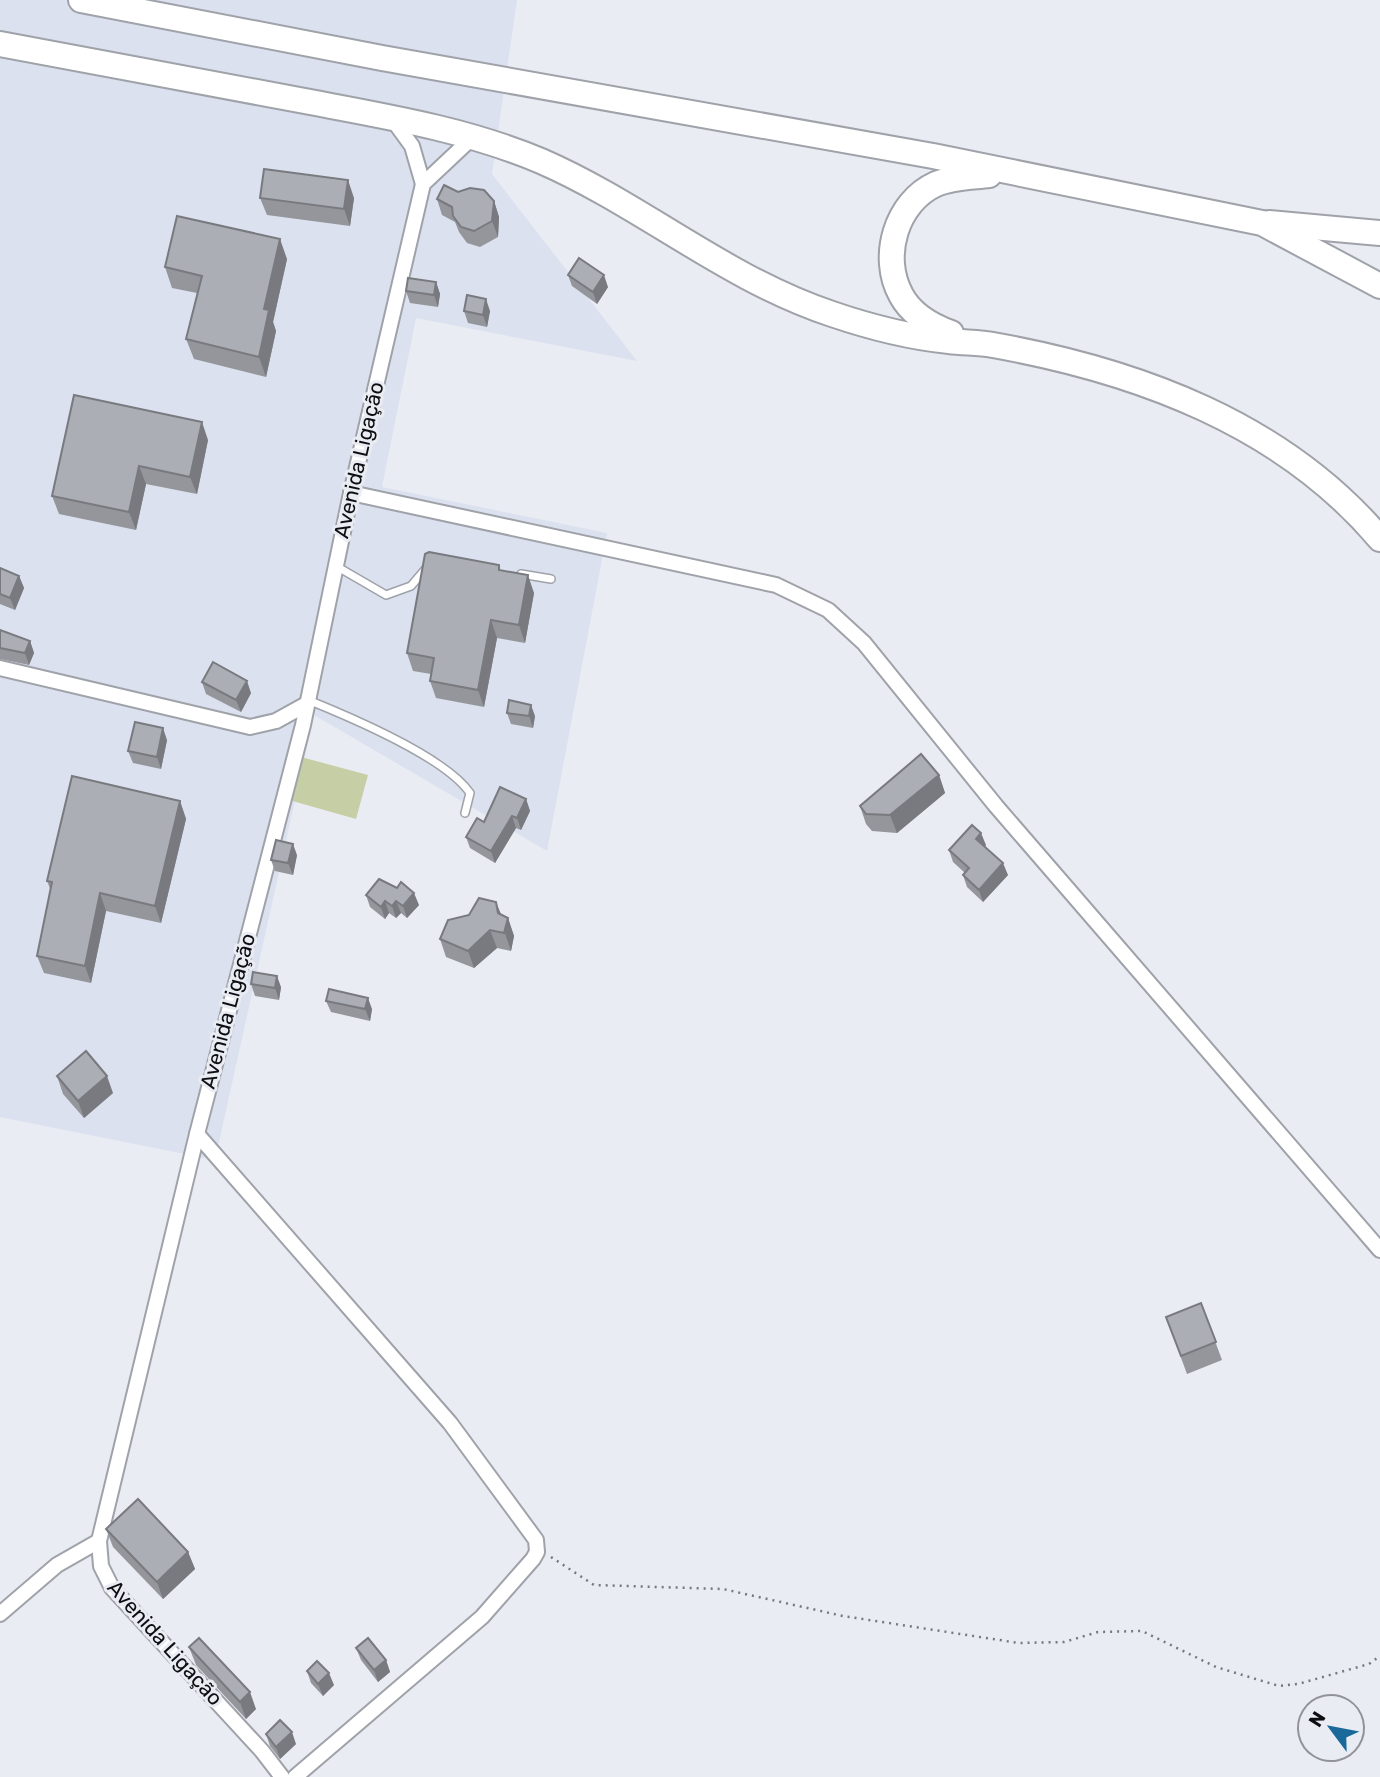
<svg xmlns="http://www.w3.org/2000/svg" width="1380" height="1777" font-family="Rubik,sans-serif">
<rect width="100%" height="100%" fill="#e9ecf3"/>
<!-- built -->
<path fill="#dbe1ef" d="M0,0H517L492,174L637,361L416,318L382,487L607,533L547,851L314,715L215,1160L0,1117Z"/>
<!-- green -->
<path fill="#c6cea6" d="M301,757L368,775L356,819L289,800Z"/>
<g fill="none" stroke-linecap="round" stroke-linejoin="round">
<!-- lane casing -->
<g stroke="#9fa2a9" stroke-width="10">
<g id="lane">
<path d="M336,566L386,595L411,586L428,566"/>
<path d="M521,574L551,579"/>
<path d="M308,700C350,717 445,757 470,793L465,813"/>
</g>
</g>
<!-- street casing -->
<g stroke="#9fa2a9" stroke-width="18">
<g id="street">
<path d="M393,120L412,146L423,184"/>
<path d="M351,493L776,585L828,610L864,643L996,806L1380,1250"/>
<path d="M0,668L250,727L276,721L305,705"/>
<path d="M197,1134L450,1423L536,1540L537,1552L533,1559L482,1617L295,1777"/>
<path d="M0,1614L57,1565L99,1541"/>
<path d="M282,1777L262,1751L112,1588L101,1566L99,1541L197,1134L303,725L351,493L423,184L473,137"/>
</g>
</g>
<!-- highway casing -->
<g stroke="#9fa2a9" stroke-width="28">
<g id="highway">
<path d="M81,0L382,58L933,156L1262,223L1380,286"/>
<path d="M0,44C98,62 196,81 294,99C377,115 463,128 541,161C642,205 726,279 832,314C870,327 909,337 949,341C964,343 979,342 993,345C1138,371 1283,424 1380,539"/>
<path d="M1269,223L1380,233"/>
<path d="M951,333C932,326 911,314 901,295C880,257 896,202 936,184C952,177 972,177 989,175"/>
</g>
</g>
<!-- path -->
<path stroke="#76787d" stroke-width="2.5" stroke-dasharray="2 5" stroke-linecap="butt" d="M551,1557L594,1585L723,1589L843,1616L1019,1643L1064,1642L1098,1632L1142,1631L1216,1667L1279,1686L1298,1684L1369,1664L1380,1656"/>
<!-- lane -->
<use href="#lane" stroke="#fff" stroke-width="7"/>
<!-- street -->
<use href="#street" stroke="#fff" stroke-width="14"/>
<!-- highway -->
<use href="#highway" stroke="#fff" stroke-width="24"/>
</g>
<!-- wall -->
<g fill="#94969c">
<path d="M458,192L494,201L499,217L498,237L480,247L467,243L459,232L455,222L442,215L437,199Z"/>
<path d="M260,198H354L350,226L267,215Z"/>
<path d="M287,259L273,322L276,331L266,377L194,359L186,339L197,293L172,288L165,267Z"/>
<path d="M568,275L608,287L597,304L572,286Z"/>
<path d="M436,282L440,294L438,307L410,303L406,291Z"/>
<path d="M464,311H490L487,327L468,323Z"/>
<path d="M208,440L197,494L146,484L136,530L59,514L52,496Z"/>
<path d="M0,568L19,576L24,588L15,610L0,604Z"/>
<path d="M501,570L534,593L525,643L497,638L484,707L436,698L430,681L431,674L413,671L407,653Z"/>
<path d="M0,630L30,641L34,653L29,665L0,659Z"/>
<path d="M202,682L251,693L241,712L206,694Z"/>
<path d="M507,713L535,716L533,728L511,724Z"/>
<path d="M167,740L161,769L133,763L128,751Z"/>
<path d="M939,775L945,793L897,833L872,831L866,824L860,806Z"/>
<path d="M526,799L530,811L521,830L516,828L495,863L470,848L466,837Z"/>
<path d="M180,801L186,819L161,923L106,911L91,983L44,973L37,956L51,891L47,881Z"/>
<path d="M986,845L985,846L1008,875L983,902L967,887L963,875L965,873L953,862L949,850Z"/>
<path d="M297,855L293,875L275,871L271,860Z"/>
<path d="M366,895L419,905L407,918L401,913L396,918L389,913L385,919L370,907Z"/>
<path d="M501,915L508,918L514,936L511,951L497,948L474,968L446,957L440,939Z"/>
<path d="M251,984L281,987L279,1000L255,996Z"/>
<path d="M326,1001L372,1009L370,1021L331,1012Z"/>
<path d="M57,1076L113,1093L84,1118L63,1094Z"/>
<path d="M1201,1303L1222,1360L1187,1374L1166,1317Z"/>
<path d="M106,1529L188,1552L195,1569L163,1599L113,1547Z"/>
<path d="M189,1647L256,1709L246,1719L196,1665Z"/>
<path d="M356,1648L386,1660L390,1672L378,1682L361,1660Z"/>
<path d="M307,1671L334,1685L323,1696L311,1683Z"/>
<path d="M266,1734L296,1744L280,1759L270,1746Z"/>
</g>
<!-- shaded-wall -->
<g fill="#787a7f">
<path d="M348,180L354,198L350,226L344,209Z"/>
<path d="M494,201L499,217L498,237L492,221Z"/>
<path d="M280,239L287,259L273,322L276,331L266,377L259,357L264,309Z"/>
<path d="M604,275L608,287L597,304L593,292Z"/>
<path d="M436,282L440,294L438,307L434,295Z"/>
<path d="M486,299L490,311L487,327L483,315Z"/>
<path d="M202,422L208,440L197,494L190,477Z"/>
<path d="M139,466L146,484L136,530L129,512Z"/>
<path d="M528,575L534,593L525,643L519,625Z"/>
<path d="M19,576L24,588L15,610L10,598Z"/>
<path d="M491,620L497,638L484,707L478,690Z"/>
<path d="M30,641L34,653L29,665L25,653Z"/>
<path d="M247,681L251,693L241,712L236,700Z"/>
<path d="M531,705L535,716L533,728L529,716Z"/>
<path d="M163,728L167,740L161,769L157,757Z"/>
<path d="M939,775L945,793L897,833L890,815Z"/>
<path d="M526,799L530,811L521,830L517,818Z"/>
<path d="M180,801L186,819L161,923L155,906Z"/>
<path d="M512,816L516,828L495,863L491,851Z"/>
<path d="M981,833L986,845L981,851L976,839Z"/>
<path d="M293,844L297,855L293,875L288,863Z"/>
<path d="M1003,863L1008,875L983,902L979,890Z"/>
<path d="M100,893L106,911L91,983L85,966Z"/>
<path d="M414,893L419,905L407,918L403,906Z"/>
<path d="M385,901L389,913L385,919L381,907Z"/>
<path d="M396,901L401,913L396,918L392,906Z"/>
<path d="M496,902L503,919L508,918L514,936L511,951L498,913Z"/>
<path d="M490,930L497,948L474,968L468,951Z"/>
<path d="M277,976L281,987L279,1000L275,988Z"/>
<path d="M368,998L372,1009L370,1021L365,1009Z"/>
<path d="M107,1076L113,1093L84,1118L78,1101Z"/>
<path d="M188,1552L195,1569L163,1599L157,1582Z"/>
<path d="M386,1660L390,1672L378,1682L374,1670Z"/>
<path d="M329,1673L334,1685L323,1696L318,1684Z"/>
<path d="M250,1692L256,1709L246,1719L240,1702Z"/>
<path d="M292,1732L296,1744L280,1759L276,1747Z"/>
</g>
<!-- building -->
<g fill="#acaeb5" stroke="#787a7f" stroke-width="2">
<path d="M264,169L348,180L344,209L260,198Z"/>
<path d="M444,185L458,192L470,188L484,190L494,201L492,221L474,231L461,227L453,216L452,207L437,199Z"/>
<path d="M177,216L280,239L264,309L269,310L259,357L186,339L202,276L165,267Z"/>
<path d="M579,258L604,275L593,292L568,275Z"/>
<path d="M408,278L436,282L434,295L406,291Z"/>
<path d="M467,295L486,299L483,315L464,311Z"/>
<path d="M74,395L202,422L190,477L139,466L129,512L52,496Z"/>
<path d="M429,552L499,565V570L528,575L519,625L491,620L478,690L430,681L434,658L407,653L425,554Z"/>
<path d="M0,568L19,576L10,598L0,594Z"/>
<path d="M0,630L30,641L25,653L0,648Z"/>
<path d="M213,662L247,681L236,700L202,682Z"/>
<path d="M509,700L531,705L529,716L507,713Z"/>
<path d="M135,722L163,728L157,757L128,751Z"/>
<path d="M921,754L939,775L890,815L866,814L860,806Z"/>
<path d="M72,776L180,801L155,906L100,893L85,966L37,956L52,882L47,881Z"/>
<path d="M500,787L526,799L517,818L512,816L491,851L466,837L477,818L484,822Z"/>
<path d="M972,825L981,833L976,839L1003,863L979,890L963,875L969,868L949,850Z"/>
<path d="M276,840L293,844L288,863L271,860Z"/>
<path d="M379,879L397,888L401,882L414,893L403,906L396,901L392,906L385,901L381,907L366,895Z"/>
<path d="M479,898L496,902L498,913L508,918L504,933L490,930L468,951L440,939L448,920L469,915Z"/>
<path d="M253,972L277,976L275,988L251,984Z"/>
<path d="M329,989L368,998L365,1009L326,1001Z"/>
<path d="M86,1051L107,1076L78,1101L57,1076Z"/>
<path d="M1201,1303L1216,1342L1181,1356L1166,1317Z"/>
<path d="M138,1499L188,1552L157,1582L106,1529Z"/>
<path d="M199,1638L250,1692L240,1702L189,1647Z"/>
<path d="M368,1638L386,1660L374,1670L356,1648Z"/>
<path d="M317,1661L329,1673L318,1684L307,1671Z"/>
<path d="M280,1720L292,1732L276,1747L266,1734Z"/>
</g>
<g text-anchor="middle" stroke-width="6" stroke-linejoin="round" paint-order="stroke">
<!-- street labels -->
<g font-size="21" fill="#0d0e11" stroke="#e9ecf3">
<text transform="translate(359 460) rotate(-77)" y="7">Avenida Ligação</text>
<text transform="translate(228 1011) rotate(-75)" y="7">Avenida Ligação</text>
<text transform="translate(165 1643) rotate(48)" y="7">Avenida Ligação</text>
</g>
</g>
<!-- north arrow -->
<g transform="translate(1331 1728) rotate(302)"><circle r="33" fill="#e9ecf3" stroke="#919399" stroke-width="2"/>
<path d="M0-5L12 26L0 18L-12 26Z" fill="#19699b"/>
<text y="-10" font-size="19" font-weight="bold" text-anchor="middle" fill="#0d0e11">N</text>
</g>
</svg>
